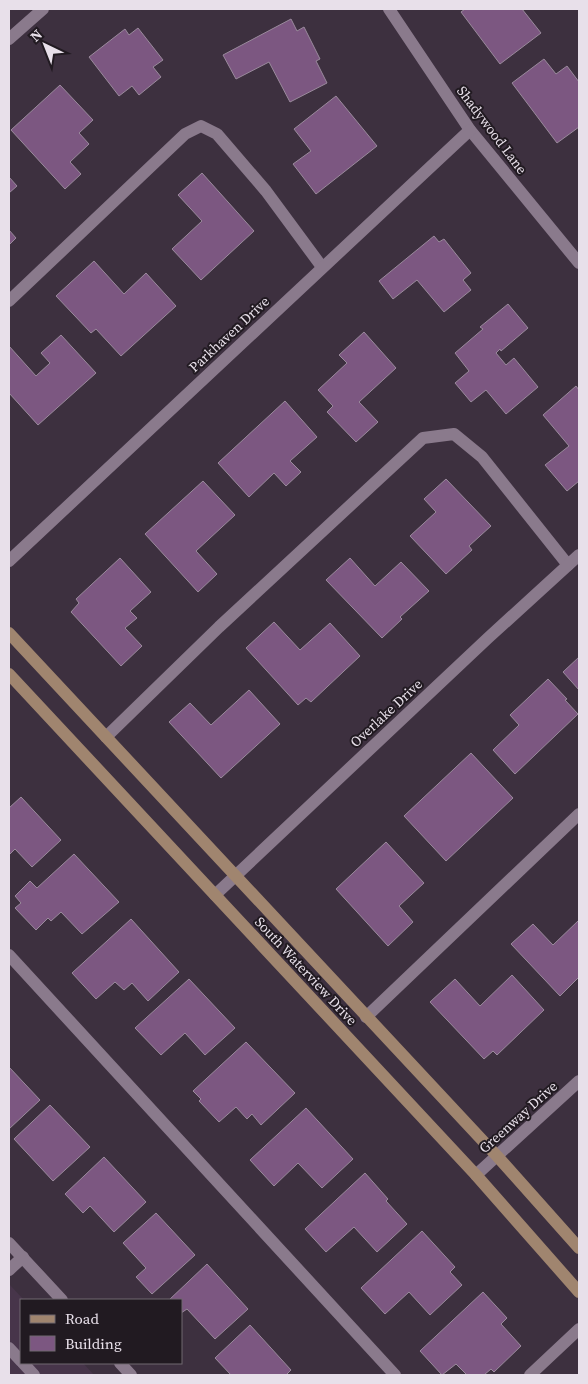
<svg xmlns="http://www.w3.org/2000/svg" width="588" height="1384" font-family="'Source Serif 4',serif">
<rect width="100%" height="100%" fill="#3d303f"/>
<!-- built -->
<path fill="#47354a" d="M9,1284L24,1300H21V1363H83L94,1375H9Z"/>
<!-- building -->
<g fill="#7c5781" stroke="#9a8a9c">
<path d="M465,9H522L541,33L500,64L461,12Z"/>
<path d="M291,19L297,31L304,27L320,59L316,61L327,83L290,102L269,62L236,79L223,55Z"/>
<path d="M138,28L163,60L153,67L161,77L139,95L132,86L119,96L89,57L125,29L129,35Z"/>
<path d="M544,59L556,74L567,66L579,82V127L557,143L512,83Z"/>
<path d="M60,85L93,120L79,133L89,144L70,162L81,174L65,189L11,130Z"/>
<path d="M336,96L377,146L316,194L293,164L311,151L294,129Z"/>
<path d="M202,173L254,231L201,280L172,249L202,221L178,195Z"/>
<path d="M9,177L17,186L9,193Z"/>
<path d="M9,230L16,238L9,245Z"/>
<path d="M434,236L439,242L444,239L471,273L463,280L471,290L444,312L417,280L393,299L379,281Z"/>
<path d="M94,261L124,294L146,273L176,306L121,356L96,329L91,333L56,296Z"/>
<path d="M508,304L528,328L501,351L500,349L496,353L506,365L514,358L538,387L506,414L486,390L471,402L455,383L469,371L455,353L483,329L480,327Z"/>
<path d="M364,332L396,368L359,402L378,422L356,442L327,412L333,406L318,390L347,363L339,355Z"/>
<path d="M61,335L96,373L38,425L9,393V346L36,376L50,363L41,353Z"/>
<path d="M576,386L579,390V481L567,491L545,465L569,446L543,415Z"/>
<path d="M285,401L317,437L290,461L301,472L286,486L274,473L249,497L218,463Z"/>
<path d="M446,479L491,526L469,546L472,550L446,574L410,536L436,512L424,499Z"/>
<path d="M203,481L235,515L196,551L217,574L198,592L145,534Z"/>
<path d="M120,558L151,592L130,611L137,618L125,628L142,646L121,666L71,612L79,603L76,599Z"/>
<path d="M350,558L375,586L401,562L429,591L400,617L402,619L382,638L326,580Z"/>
<path d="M274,622L300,650L330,623L360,656L311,702L306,698L298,705L246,648Z"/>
<path d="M579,657V690L563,672Z"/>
<path d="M548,679L567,699L565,700L578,714L515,774L493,750L519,725L510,715Z"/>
<path d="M249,690L280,724L221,778L169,722L190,703L211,725Z"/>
<path d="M471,753L513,798L446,861L404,816Z"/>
<path d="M21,797L61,840L32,867L15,849L9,855V808Z"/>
<path d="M386,842L424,883L399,906L413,922L388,946L336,889Z"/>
<path d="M74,854L119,902L82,934L61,912L51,921L48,918L36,930L15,908L21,903L15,896L30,881L37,888Z"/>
<path d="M131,919L179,972L148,1001L132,983L124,990L115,982L96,999L72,973Z"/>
<path d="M579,920V977L560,996L511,944L533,924L553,945Z"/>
<path d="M512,975L544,1010L497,1055L493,1051L484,1059L430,1002L455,979L480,1006Z"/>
<path d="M189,979L235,1028L205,1055L185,1033L161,1055L135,1028Z"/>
<path d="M246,1042L295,1093L261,1125L252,1114L247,1119L236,1107L219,1122L199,1101L201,1099L193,1091Z"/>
<path d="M9,1067L40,1100L9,1129Z"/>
<path d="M50,1105L90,1147L53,1181L14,1139Z"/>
<path d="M306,1108L353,1159L322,1188L298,1163L274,1186L250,1160Z"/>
<path d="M104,1157L146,1202L114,1232L90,1206L83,1213L65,1194Z"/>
<path d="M365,1173L388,1199L386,1201L407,1224L377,1252L354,1227L326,1252L305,1229Z"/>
<path d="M156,1213L195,1255L152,1294L136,1277L146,1268L123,1243Z"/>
<path d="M422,1231L455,1267L450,1272L462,1285L430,1315L409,1292L385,1314L361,1288Z"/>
<path d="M207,1264L248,1309L215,1339L187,1309L181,1313V1300H169Z"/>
<path d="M483,1292L507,1318L501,1324L521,1346L494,1372L491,1369L484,1375H467L456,1364L442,1375L420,1351Z"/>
<path d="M250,1325L291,1370L286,1375H231L215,1358Z"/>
</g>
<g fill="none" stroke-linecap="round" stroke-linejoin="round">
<!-- lane -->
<g stroke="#8a7a8c" stroke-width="12">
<path d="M9,301L185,134L201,126L217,134L266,191L322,267"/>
<path d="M106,737L219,627L423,438L454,434L482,457L568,565"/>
<path d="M9,955L395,1375"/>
<path d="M366,1017L579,814"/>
<path d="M9,1270L23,1257"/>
<path d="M9,1348L21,1361"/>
<path d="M23,1363L34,1375"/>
<path d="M530,1375L579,1329"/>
</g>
<!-- street -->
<g stroke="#8a7a8c" stroke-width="12">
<path d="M389,9L470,130L579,263"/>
<path d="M9,39L43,9"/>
<path d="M9,561L470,130"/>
<path d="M215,895L488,638L579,555"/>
<path d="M476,1175L579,1081"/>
<path d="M9,1243L62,1300"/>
<path d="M120,1363L131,1375"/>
</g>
<!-- secondary -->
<g stroke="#a0856f" stroke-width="12">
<path d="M9,633L497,1156L579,1248"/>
<path d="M9,674L476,1175L579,1292"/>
</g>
</g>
<g text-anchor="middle" stroke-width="4" stroke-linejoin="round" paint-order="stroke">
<!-- street labels -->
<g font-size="14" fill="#e8e0ea" stroke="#211a21">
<text transform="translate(492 130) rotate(53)" y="5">Shadywood Lane</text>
<text transform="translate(229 334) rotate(-43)" y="5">Parkhaven Drive</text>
<text transform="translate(386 713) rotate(-43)" y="5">Overlake Drive</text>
<text transform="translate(306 971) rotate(47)" y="5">South Waterview Drive</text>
<text transform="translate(518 1117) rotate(-42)" y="5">Greenway Drive</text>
</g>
</g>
<!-- border -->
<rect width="588" height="1384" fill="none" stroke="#e8e0ea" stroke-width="20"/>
<!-- legend -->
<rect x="20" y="1299" width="162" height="65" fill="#211a21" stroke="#716971"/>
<rect x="30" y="1315" width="25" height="8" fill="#a0856f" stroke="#716971"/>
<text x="65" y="1324" font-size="15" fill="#e8e0ea">Road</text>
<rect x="30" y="1336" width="25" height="15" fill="#7c5781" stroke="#716971"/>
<text x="65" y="1349" font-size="15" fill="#e8e0ea">Building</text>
<!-- north arrow -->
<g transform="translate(45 45) rotate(317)" stroke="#211a21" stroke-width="4" paint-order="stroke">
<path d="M0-4L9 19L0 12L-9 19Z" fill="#e8e0ea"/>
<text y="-8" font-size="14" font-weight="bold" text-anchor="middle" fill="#e8e0ea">N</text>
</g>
</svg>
